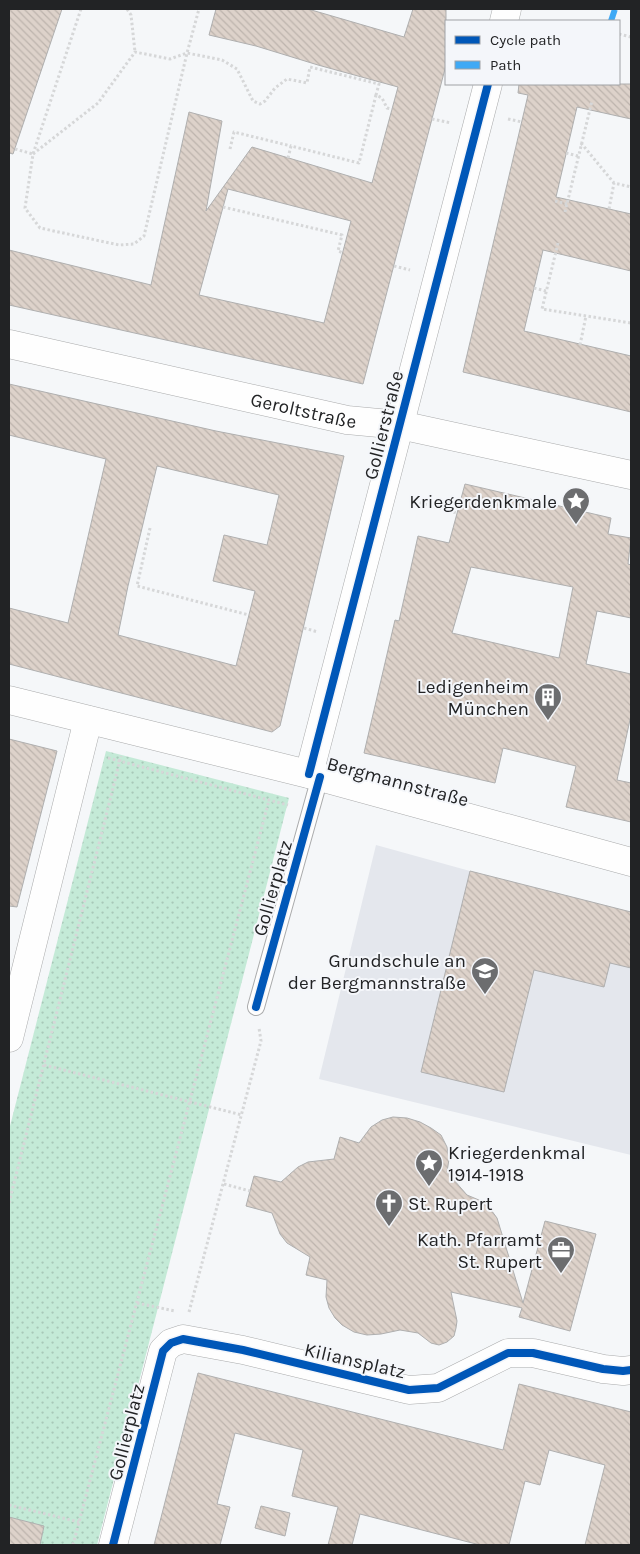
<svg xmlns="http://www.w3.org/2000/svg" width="640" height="1554" font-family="Karla,sans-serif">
<defs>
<pattern id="grass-dots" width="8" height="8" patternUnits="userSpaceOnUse" patternTransform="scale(1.25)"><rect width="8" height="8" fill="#c4ead7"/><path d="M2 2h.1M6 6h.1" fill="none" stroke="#a8c8b8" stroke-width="1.8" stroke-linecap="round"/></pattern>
<pattern id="building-back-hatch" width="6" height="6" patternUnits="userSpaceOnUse" patternTransform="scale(1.25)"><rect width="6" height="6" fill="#ddd2ca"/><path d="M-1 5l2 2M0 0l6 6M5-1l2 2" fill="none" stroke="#bdb4ad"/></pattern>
</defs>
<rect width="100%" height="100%" fill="#f5f7f9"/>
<!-- built -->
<path fill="#e4e7ed" d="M376,845L470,871L631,912V1155L319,1079Z"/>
<!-- grass -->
<path fill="url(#grass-dots)" d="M106,751L289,798L97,1545H9V1130Z"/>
<!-- building -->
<g fill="url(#building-back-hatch)" stroke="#afafaf" fill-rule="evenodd">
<path d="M9,9H62L13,154L9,153Z"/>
<path d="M216,9H308L404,37L413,9H446V65L363,384L9,305V250L151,285L189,112L222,121L206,211L252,147L372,183L398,87L318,65L256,46L209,35ZM228,189L351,221L324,323L199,295Z"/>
<path d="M519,84H631V119L577,107L556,197L631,214V271L543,250L524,331L631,356V412L463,372L528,95L518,93Z"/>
<path d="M9,384L216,431L344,456L280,726L272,732L9,664V608L68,623L106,459L9,435ZM157,466L279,495L267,545L224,535L213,581L255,591L236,666L118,635L128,586Z"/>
<path d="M465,484L611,518L608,534L631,538L628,564L631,565V618L597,611L586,664L631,674V715L617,780L631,783V822L566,807L576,766L503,748L495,783L364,753L395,620L399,621L418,536L449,543ZM471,567L573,587L559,658L452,633Z"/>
<path d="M9,739L57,751L17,907L9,906Z"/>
<path d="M470,871L631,912V968L610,963L604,987L534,970L504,1092L421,1072Z"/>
<path d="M393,1117L407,1118L420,1122L431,1128L441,1135L447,1147L449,1159L447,1172L467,1195L486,1203L497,1218L523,1303L545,1221L596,1234L570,1331L519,1317L522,1308L451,1292L457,1321L456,1328L454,1336L447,1342L439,1345L431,1343L418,1333L400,1330L381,1334L367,1335L354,1332L342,1325L335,1318L329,1308L326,1297L327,1280L306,1275L310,1257L287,1243L280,1234L272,1213L246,1206L254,1176L281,1182L298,1167L308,1162L334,1159L340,1137L359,1143L371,1127L382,1120Z"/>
<path d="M198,1373L503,1450L519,1384L631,1412V1545H585L605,1465L549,1450L540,1485L525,1481L509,1545H480L360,1514L352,1545H328L338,1507L292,1496L303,1450L235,1433L217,1504L230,1507L220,1545H154Z"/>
<path d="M261,1506L290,1513L285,1536L255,1528Z"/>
<path d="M9,1517L44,1526L40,1545H9Z"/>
</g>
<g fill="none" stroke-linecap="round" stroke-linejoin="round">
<!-- service casing -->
<g stroke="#aaabac" stroke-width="18">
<path id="service" d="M256,1007L320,777"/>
</g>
<!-- minor casing -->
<g stroke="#aaabac" stroke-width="29">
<g id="minor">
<path d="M504,21L507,9"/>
<path id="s1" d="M9,344L347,420L400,425L631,475"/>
<path d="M9,700L320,777L631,862"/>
<path d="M309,774L488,84"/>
<path d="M9,1038L88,720"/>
<path d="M113,1545L163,1351L171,1343L183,1339L243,1350L409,1390L438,1388L508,1353H533L603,1369L623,1371L631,1370"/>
</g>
</g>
<!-- path -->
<g stroke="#d6d7d8" stroke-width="3" stroke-dasharray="2.5 2.5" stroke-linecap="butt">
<path d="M81,9L33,154L25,208L40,228L119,245L134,244L144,236L187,53L199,9"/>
<path d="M127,9L131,15L135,52"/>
<path d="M619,34L631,37"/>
<path d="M432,119L451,123"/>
<path d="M508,119L522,122"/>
<path d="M581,143L614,183L631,187"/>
<path d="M15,149L33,154"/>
<path d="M230,149L234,132L291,146"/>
<path d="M566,153L578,156"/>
<path d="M33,154L98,103L135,52L170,59L187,53L222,60L237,69L253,101L260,104L265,101L275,88L287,79L307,83L310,67L379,84L376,95L382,98L387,108L392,109"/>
<path d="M288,158L291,146L359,163L376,95"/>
<path d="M555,201L567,204"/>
<path d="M223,207L342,235L338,251L343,253"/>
<path d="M609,209L614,183"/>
<path d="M565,212L592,101"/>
<path d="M558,243L542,309L631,323"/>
<path d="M394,266L410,270"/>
<path d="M534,288L546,291"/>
<path d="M580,345L586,316"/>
<path d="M410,500L457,513"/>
<path d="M150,528L137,586L249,615"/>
<path d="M304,628L318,632"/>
<path d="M108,758L288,805"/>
<path d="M44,1065L242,1115"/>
<path d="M224,1184L250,1191"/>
<path d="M9,1203L121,756"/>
<path d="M137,1303L175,1311"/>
<path d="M189,1312L261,1041L259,1028"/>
<path d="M9,1505L79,1522"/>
<path d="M73,1545L269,800"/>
</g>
<!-- service -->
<use href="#service" stroke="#fefefe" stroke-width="16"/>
<!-- minor -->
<use href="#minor" stroke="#fefefe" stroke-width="28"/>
<!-- quiet -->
<path stroke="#3fa9f5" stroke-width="6" stroke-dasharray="12 6" stroke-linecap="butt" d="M611,21L615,9"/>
<!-- cycleway casing -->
<g stroke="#f4f6fa" stroke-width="11">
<g id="cycleway">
<path d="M309,774L488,84"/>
<path d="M256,1007L320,777"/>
<path d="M113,1545L163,1351L171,1343L183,1339L243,1350L409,1390L438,1388L508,1353H533L603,1369L623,1371L631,1370"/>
</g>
</g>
<!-- cycleway -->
<use href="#cycleway" stroke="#0057b8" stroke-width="8"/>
</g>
<!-- icons -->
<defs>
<g id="sight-pin" transform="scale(1.4375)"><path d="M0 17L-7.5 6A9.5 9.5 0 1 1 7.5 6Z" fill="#6c6d6f" stroke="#f4f6fa"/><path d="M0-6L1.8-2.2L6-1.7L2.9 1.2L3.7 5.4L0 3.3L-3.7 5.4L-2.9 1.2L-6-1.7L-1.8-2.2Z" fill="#fff"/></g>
<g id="building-pin" transform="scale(1.4375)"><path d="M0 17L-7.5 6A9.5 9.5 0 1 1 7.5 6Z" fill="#6c6d6f" stroke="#f4f6fa"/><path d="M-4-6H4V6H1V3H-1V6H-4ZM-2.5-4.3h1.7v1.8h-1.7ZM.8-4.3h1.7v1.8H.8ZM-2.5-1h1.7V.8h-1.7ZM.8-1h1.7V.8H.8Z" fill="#fff"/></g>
<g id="school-pin" transform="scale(1.4375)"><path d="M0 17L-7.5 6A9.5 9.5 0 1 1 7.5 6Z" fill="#6c6d6f" stroke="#f4f6fa"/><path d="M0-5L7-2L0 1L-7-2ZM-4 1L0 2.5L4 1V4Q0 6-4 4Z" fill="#fff"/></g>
<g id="church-pin" transform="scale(1.4375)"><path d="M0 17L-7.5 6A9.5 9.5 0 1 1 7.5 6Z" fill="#6c6d6f" stroke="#f4f6fa"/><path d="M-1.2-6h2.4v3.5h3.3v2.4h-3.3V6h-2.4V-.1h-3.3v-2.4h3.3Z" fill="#fff"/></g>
<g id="office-pin" transform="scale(1.4375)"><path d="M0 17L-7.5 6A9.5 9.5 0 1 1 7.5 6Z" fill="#6c6d6f" stroke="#f4f6fa"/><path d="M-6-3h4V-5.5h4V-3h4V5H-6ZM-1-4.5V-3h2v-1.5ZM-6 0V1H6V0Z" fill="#fff"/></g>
</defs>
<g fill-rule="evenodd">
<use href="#sight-pin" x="576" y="501"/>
<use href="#building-pin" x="548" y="697"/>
<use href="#school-pin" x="485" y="971"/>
<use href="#sight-pin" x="429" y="1163"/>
<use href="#church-pin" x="389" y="1203"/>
<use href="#office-pin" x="561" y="1250"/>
</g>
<g text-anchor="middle" stroke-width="4" stroke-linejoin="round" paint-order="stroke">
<!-- street labels -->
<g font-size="19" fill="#222325" stroke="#f4f6fa">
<text dy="7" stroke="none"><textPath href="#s1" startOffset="302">Geroltstraße</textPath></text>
<text transform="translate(383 425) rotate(-76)" y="7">Gollierstraße</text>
<text transform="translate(398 781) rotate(15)" y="7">Bergmannstraße</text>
<text transform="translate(272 888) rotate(-74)" y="7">Gollierplatz</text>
<text transform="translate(355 1360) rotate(13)" y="7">Kiliansplatz</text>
<text transform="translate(126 1432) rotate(-76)" y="7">Gollierplatz</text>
</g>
<!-- poi labels -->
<g font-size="19" fill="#222325" stroke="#f4f6fa" text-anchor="end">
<text x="557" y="508">Kriegerdenkmale</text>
<text x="529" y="693">Ledigenheim<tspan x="529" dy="22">München</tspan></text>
<text x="466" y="967">Grundschule an<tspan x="466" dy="22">der Bergmannstraße</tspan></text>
<text x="448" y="1159" text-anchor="start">Kriegerdenkmal<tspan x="448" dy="22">1914-1918</tspan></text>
<text x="408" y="1210" text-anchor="start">St. Rupert</text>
<text x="542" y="1246">Kath. Pfarramt<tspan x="542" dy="22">St. Rupert</tspan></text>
</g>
</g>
<!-- border -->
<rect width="640" height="1554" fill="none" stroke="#222325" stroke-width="20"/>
<!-- legend -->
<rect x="445" y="20" width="175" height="65" fill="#f4f6fa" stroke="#a0a2a5"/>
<rect x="455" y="36" width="25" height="8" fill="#0057b8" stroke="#a0a2a5"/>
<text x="490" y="45" font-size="15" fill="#222325">Cycle path</text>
<rect x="455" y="61" width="25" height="8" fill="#3fa9f5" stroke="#a0a2a5"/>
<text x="490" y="70" font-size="15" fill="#222325">Path</text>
</svg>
